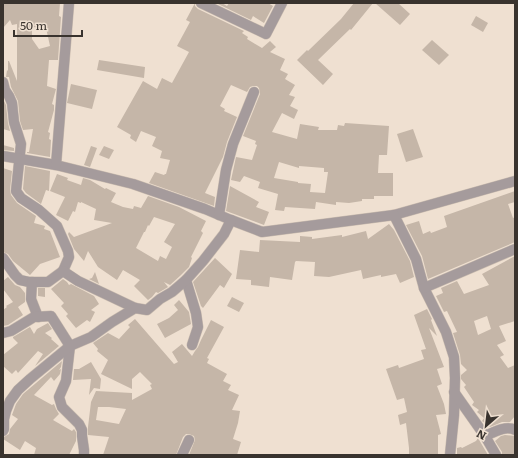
<svg xmlns="http://www.w3.org/2000/svg" width="518" height="458" font-family="Literata,serif">
<rect width="100%" height="100%" fill="#efe0d1"/>
<!-- building -->
<g fill="#c5b6a8" fill-rule="evenodd">
<path d="M3,3H60L59,16L61,17L58,60H49L47,86L56,89L52,104L54,105V110L48,132L50,133L49,139L51,140L50,157L27,153V152H29L33,129L23,130L20,121L18,101L11,87L9,77H6L7,70L8,71V61H9L17,81V24L12,25L10,20L3,28ZM32,27L46,28L50,46L39,49L32,39Z"/>
<path d="M195,3V6L198,9L244,31L242,33L248,37L247,39L262,48L270,41L276,47L270,52L285,59L280,70L288,74L285,79L295,85L289,95L295,97L290,106L298,110L294,119L282,113L272,132L297,139L300,124L319,127L318,130H337L338,125L344,126L345,123L389,126L387,155H379L378,173H393V196H374V199H362V201L349,203L336,202V205L316,202L315,209L285,207L284,211L275,210L278,194L258,188L260,182L244,176L240,182L231,180L236,157L252,160L257,145L255,144L256,141L243,136L260,94L259,88L257,86H253L250,87L247,92L231,85L220,106L225,109L224,111L237,117L227,142L223,157L205,193L215,197L214,206L149,183L155,172L164,175L165,174H166L170,160L160,158L162,151L152,146L156,137L141,131L136,142L130,138L131,135L117,127L143,81L157,89L162,78L172,83L189,52L177,46L190,22L186,20ZM279,162L299,168V166L324,168V172H328L325,193L310,192L311,184L298,183V182L274,178Z"/>
<path d="M219,3H222L227,6L229,3H268L273,6L264,23L253,16L251,20L218,4Z"/>
<path d="M354,3H373L351,30L350,29L318,60L333,74L323,85L297,60L307,50L308,51L341,19Z"/>
<path d="M375,3H398L410,14L400,25Z"/>
<path d="M476,16L488,23L483,32L471,25Z"/>
<path d="M432,40L449,55L439,65L422,50Z"/>
<path d="M99,60L145,67L144,78L97,70Z"/>
<path d="M71,84L97,90L92,109L67,103Z"/>
<path d="M3,99L6,105L8,123L10,131L3,129Z"/>
<path d="M413,129L423,157L406,162L397,134Z"/>
<path d="M3,145L14,148V151L3,150Z"/>
<path d="M91,146L97,148L90,167L84,165Z"/>
<path d="M104,146L114,150L109,159L99,155Z"/>
<path d="M25,166L50,171L49,191L46,190L41,204L26,193L23,189Z"/>
<path d="M3,168L12,171L10,190L11,195L17,203L36,216L34,223L45,226L44,229L50,231L60,257L40,264L30,275L13,261L8,254L3,252Z"/>
<path d="M57,174L68,178L67,180L81,185L83,178L90,180L105,189L106,188L116,193L111,202L123,207L133,209L134,206L141,208L148,196L179,207L206,221L201,231L203,233L191,257L192,258L189,267L181,275L170,285L164,282L168,287L158,293L156,292L152,297L148,300L134,286L140,280L123,270L117,280L98,267L88,251L84,261L74,249L68,234L69,232L74,237L112,223L94,220L96,209L81,202V203L78,202L75,212L73,211L68,221L56,215L65,197L50,191ZM154,217L175,224L164,242L172,247L166,259L160,256L158,261L136,248L144,232H145L148,225L149,226Z"/>
<path d="M230,186L259,202L256,207L269,212L264,225L226,211Z"/>
<path d="M515,191V202L508,204L513,218L515,217V242L428,279L422,256L406,225L419,221L423,234L430,231L431,233L447,227L444,216Z"/>
<path d="M389,224L394,230L410,261L414,277L400,283L396,274L381,277V275L363,279L361,270L329,277L314,276L315,262L296,261L295,262L292,280L270,277L269,287L251,285V280L236,279L240,250L259,252L260,240L300,242V236L312,237V239L342,235V237L366,231L368,239Z"/>
<path d="M515,256V321L499,326L506,341L497,345L504,355L500,357L508,368L515,365V416L510,422H502L490,427L482,421L484,418L477,412L479,410L472,405L474,402L464,387L466,385L461,379V375L467,370L461,364L460,355L453,333L457,332L447,311L444,312L436,296L443,293L441,288L457,281L464,294L489,285L482,274ZM487,316L491,329L478,335L474,321Z"/>
<path d="M215,258L232,274L224,288L220,285L203,308L201,306L193,282Z"/>
<path d="M95,272L99,284L89,279L92,278Z"/>
<path d="M8,277L15,285L20,287L25,293V302L18,307L23,315L8,325L3,326V310L7,307L6,306L13,302L3,289V281Z"/>
<path d="M63,279L67,282L69,285L71,284L94,296L99,304L91,310L95,312L90,322L87,320L76,328L66,316L68,314L61,306L64,303L51,289Z"/>
<path d="M38,288H45V297L38,296Z"/>
<path d="M232,297L244,303L239,312L227,306Z"/>
<path d="M179,300L189,312L191,324L165,338L157,324L169,318L178,310L174,305Z"/>
<path d="M427,309L432,319L431,320L437,336L429,328L444,367L437,369L442,384L437,386L444,404L446,414L436,415L441,434L438,435V455H409V448L406,423L400,425L398,415L407,412L404,398L397,400L386,369L398,365L399,368L424,359L421,350L426,349L414,315Z"/>
<path d="M135,319L174,364L178,362L172,352L182,344L192,356L195,351L198,347L201,340L211,320L224,327L207,358L209,359L207,363L227,374L223,381L231,385L228,390L239,395L232,410L240,411L238,423L233,439L241,442L237,455H189L195,440L194,436L189,434H186L183,437L176,455H103L109,437L88,435V427L91,402L96,391L132,393V400L152,389L150,385L152,384L140,372L132,379V389L101,374L108,360L97,351L98,349L93,343L108,333L119,339L130,327L128,325ZM98,407H109L126,409L119,424L96,420Z"/>
<path d="M48,323L52,329L45,333L52,338L51,339L59,346L35,366L43,354L38,351L18,373L16,370L12,374L3,366V355L18,343L13,338V337L30,327L34,334L37,329Z"/>
<path d="M62,361L61,367L59,370L61,369L60,374L54,381L51,377L34,395L52,405L54,404L56,409L59,414L53,420L72,431L74,429L76,432V441L69,455H34L36,448L25,441L20,450L3,439L4,437L9,434L10,429L18,419L12,415L16,404L23,394Z"/>
<path d="M91,362L101,379L100,389L94,388L89,395L91,379L73,380L74,369H79Z"/>
<path d="M505,435L515,436V455H502V452L495,441L501,436Z"/>
<path d="M478,438L488,455H457V448L461,447L462,448L476,441Z"/>
</g>
<g fill="none" stroke-linecap="round" stroke-linejoin="round">
<!-- street casing -->
<g stroke="#cbbdb0" stroke-width="11">
<g id="street">
<path d="M201,3L266,34L282,3"/>
<path d="M3,82L5,90L9,96L12,103L14,122L21,144L16,191L21,198L39,210L57,226L68,251L69,257L63,271"/>
<path d="M3,156L56,165L133,184L205,209L231,220L262,232L394,215L515,181"/>
<path d="M56,165L69,3"/>
<path d="M219,215L226,170L233,144L254,92"/>
<path d="M394,215L416,259L424,288L446,332L454,357L455,378L454,415L450,455"/>
<path d="M3,258L15,275L20,280L29,282H48L63,271L78,281L135,308"/>
<path d="M186,280L196,313L198,327L192,345"/>
<path d="M32,282L31,299L38,317"/>
<path d="M424,288L515,249"/>
<path d="M3,333L11,331L34,317L51,316L70,346L66,381L59,397L62,407L79,424L82,430V436L84,450V455"/>
<path d="M454,392L485,436L496,455"/>
<path d="M3,431L4,429V419L6,411L10,401L18,390L30,379L70,346L91,337L112,322L135,308L147,310L160,299L172,292L186,280L203,261L224,234L231,220"/>
<path d="M485,436C494,432 506,425 515,430"/>
<path d="M182,455L189,440"/>
</g>
</g>
<!-- street -->
<use href="#street" stroke="#a59b9c" stroke-width="10"/>
</g>
<!-- border -->
<rect width="518" height="458" fill="none" stroke="#39332e" stroke-width="8"/>
<!-- north arrow -->
<g transform="translate(486 426) rotate(208)" stroke="#efe0d1" stroke-width="3" paint-order="stroke">
<path d="M0-3L7 15L0 10L-7 15Z" fill="#39332e"/>
<text y="-6" font-size="11" font-weight="bold" text-anchor="middle" fill="#39332e">N</text>
</g>
<!-- scale -->
<path d="M14 30v6h68v-6" fill="none" stroke="#39332e" stroke-width="2"/>
<text x="20" y="30" font-size="12" fill="#39332e" stroke="#efe0d1" stroke-width="3" paint-order="stroke">50 m</text>
</svg>
